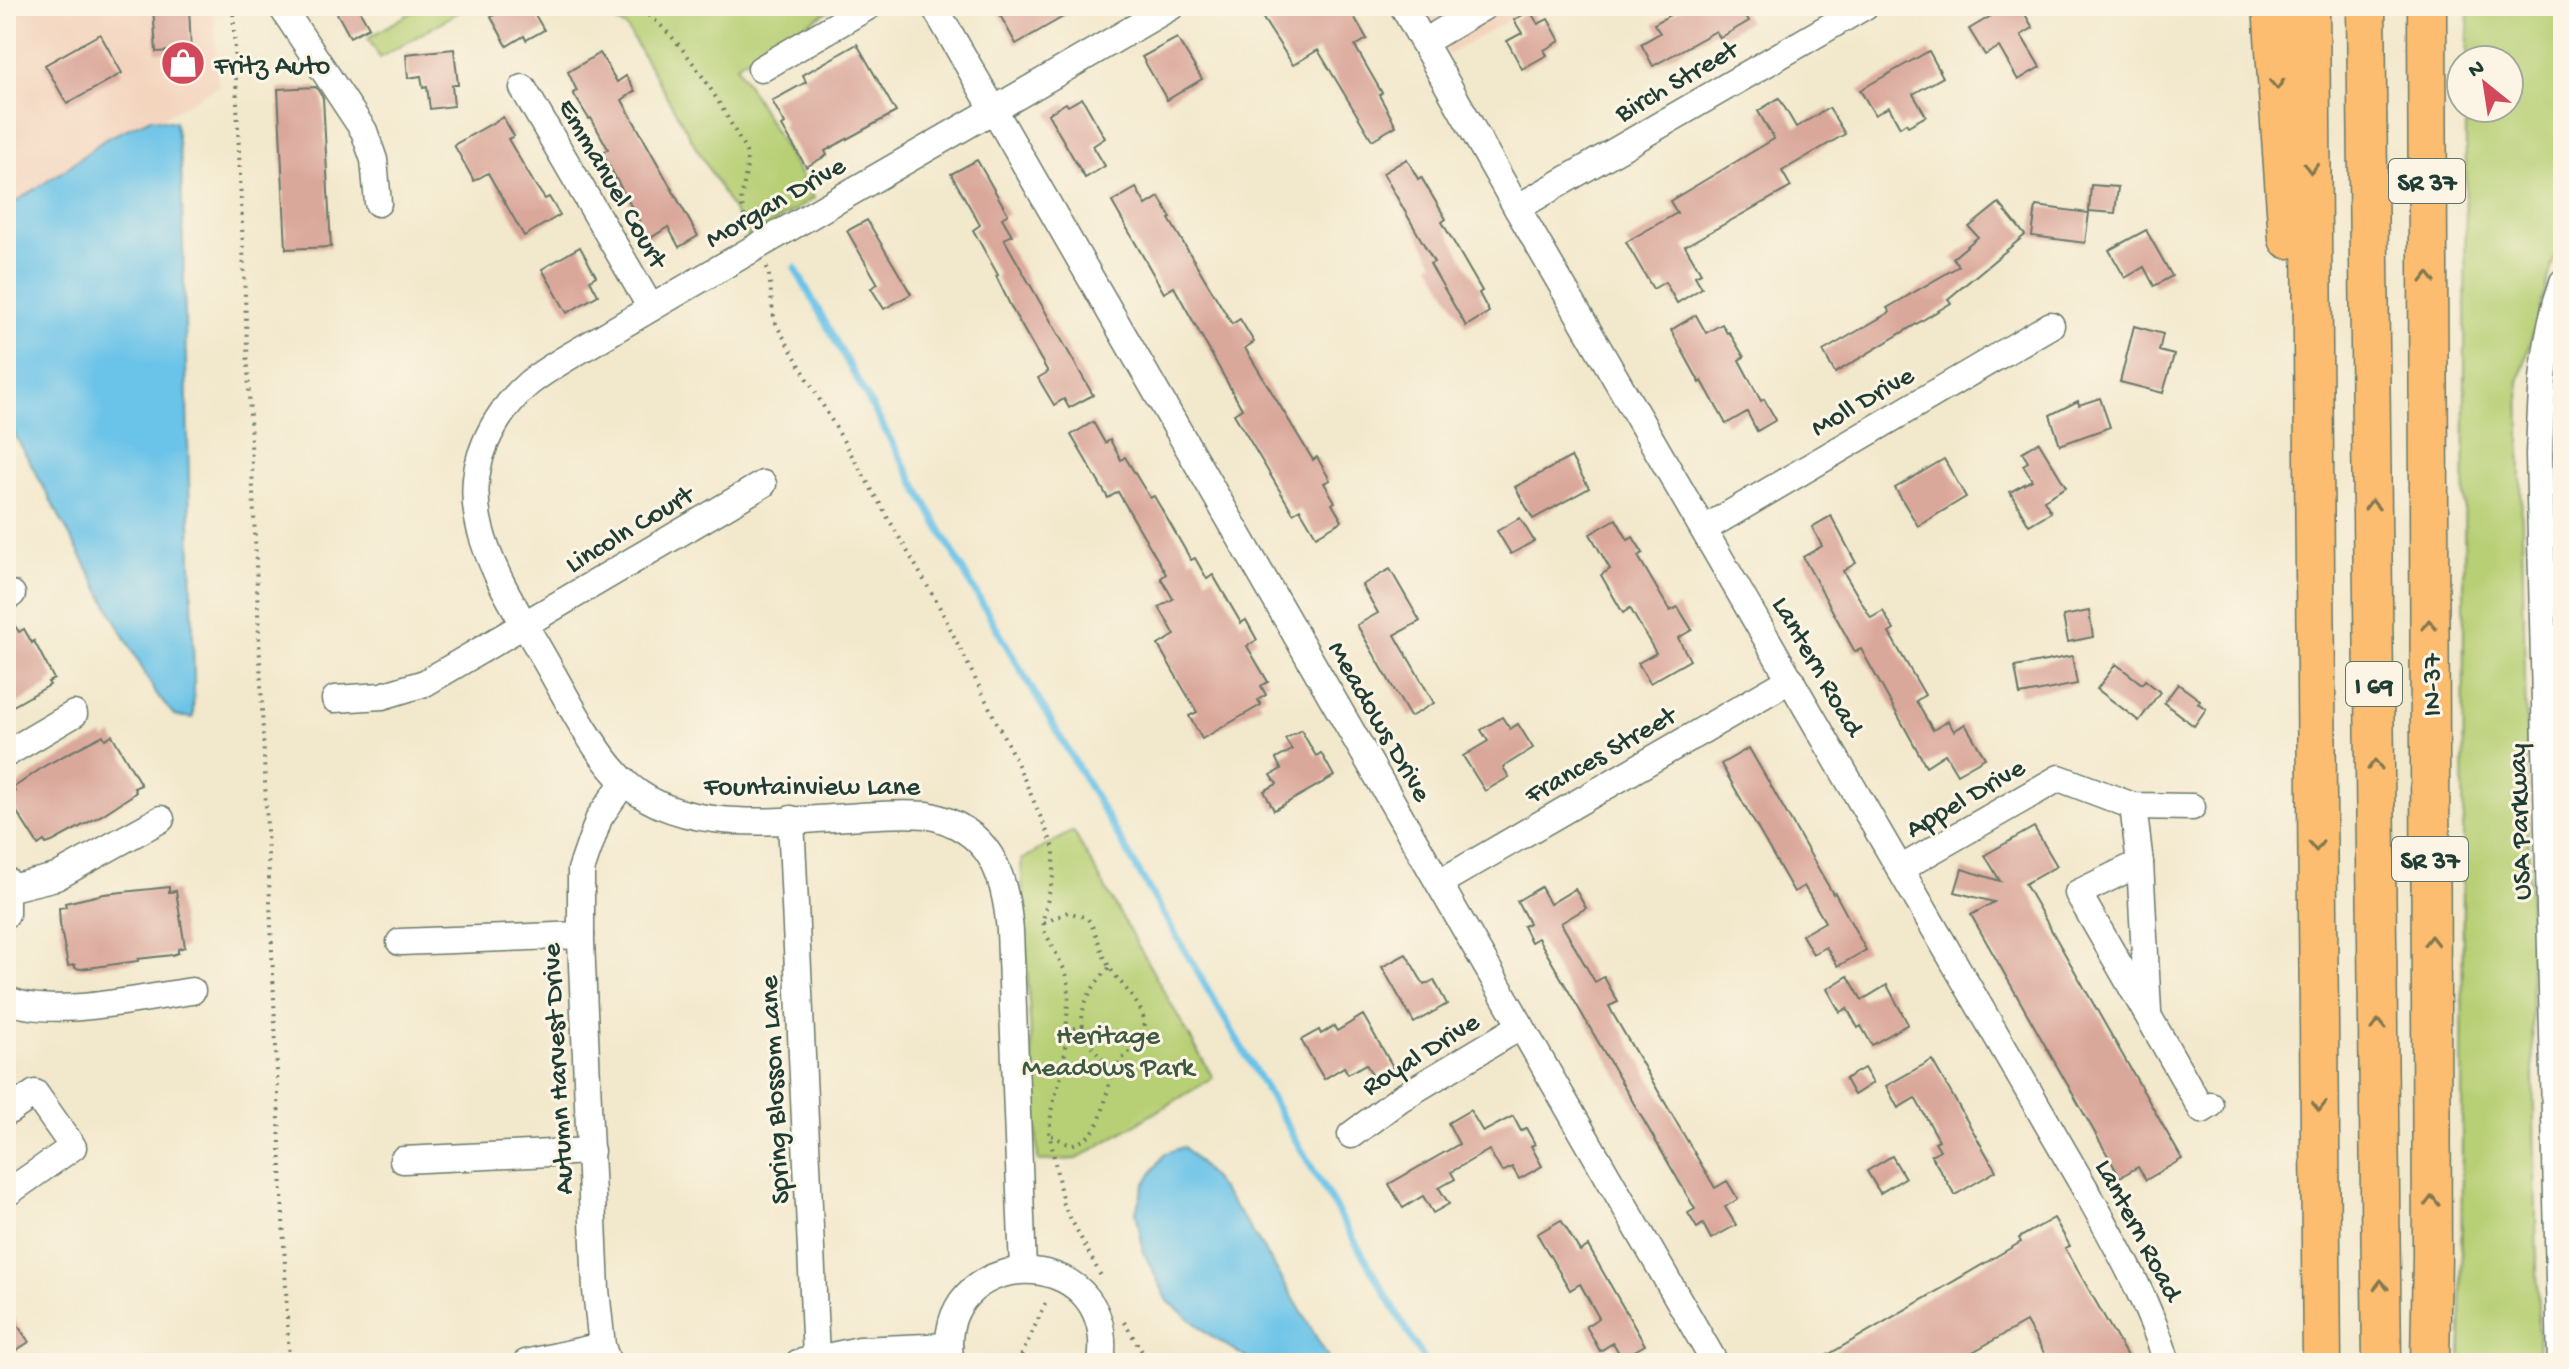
<svg xmlns="http://www.w3.org/2000/svg" width="2569" height="1369" font-family="'Gochi Hand',sans-serif">
<rect width="100%" height="100%" fill="#fcf5e5"/>
<filter id="ink" filterUnits="userSpaceOnUse"><feTurbulence type="fractalNoise" baseFrequency=".0125" numOctaves="2"/><feDisplacementMap in="SourceGraphic" scale="16" xChannelSelector="R" yChannelSelector="G"/><feConvolveMatrix kernelMatrix="1 2 1 2 8 2 1 2 1" color-interpolation-filters="sRGB"/></filter>
<filter id="wash" filterUnits="userSpaceOnUse"><feTurbulence type="fractalNoise" baseFrequency=".006" numOctaves="4" result="noise"/><feDisplacementMap in="SourceGraphic" scale="32" xChannelSelector="R" yChannelSelector="G"/><feGaussianBlur stdDeviation="1.8" result="paint"/><feColorMatrix in="noise" values="0 0 0 0 0 0 0 0 0 0 0 0 0 0 0 0 0 1.4 0 .05"/><feComposite in="paint" operator="in"/></filter>
<g filter="url(#wash)">
<rect width="100%" height="100%" fill="#f2e8cc"/>
<!-- built -->
<g fill="#f3d4be">
<path d="M6,6H214L218,86L6,206Z"/>
<path d="M1420,6H1533L1448,55Z"/>
</g>
<!-- green -->
<g fill="#b7cf74" stroke="#6b8654" stroke-width="2">
<path d="M422,6H469L380,58L368,38Z"/>
<path d="M592,6H837L736,65L814,198L749,238L627,28Z"/>
<path d="M2469,6H2563V227L2519,382L2539,1363H2461L2466,108H2509V60H2467Z"/>
<path d="M1073,831L1213,1078L1077,1159L1038,1161L1021,860Z"/>
</g>
<!-- water -->
<g fill="#6bc3e8" stroke="#45808e" stroke-width="2">
<path d="M151,118L175,122L181,163L194,680L193,718L175,716L156,694L6,418V208L66,169L105,139Z"/>
<path d="M1184,1147C1246,1210 1287,1287 1331,1363H1255L1211,1336L1168,1301L1144,1253L1136,1211L1144,1185L1165,1153Z"/>
</g>
<g fill="none" stroke-linecap="round" stroke-linejoin="round">
<!-- stream -->
<path stroke="#6bc3e8" stroke-width="7" d="M795,268L969,581L1426,1363"/>
</g>
<g id="blocks">
<!-- building -->
<g fill="#daa89b">
<path d="M153,6H189L191,50L156,52Z"/>
<path d="M333,6H357L369,27L350,37Z"/>
<path d="M510,6H530L544,30L526,40L524,36L507,46L491,17Z"/>
<path d="M995,6H1082L1016,44Z"/>
<path d="M1255,6H1348L1367,39L1355,46L1382,93L1379,95L1396,126L1372,140L1318,50L1293,65Z"/>
<path d="M1686,6H1740L1749,21L1720,38L1716,31L1653,66L1641,44L1660,33L1654,24Z"/>
<path d="M2008,6H2020L2033,28L2021,35L2040,67L2018,80L1999,47L1985,55L1969,29Z"/>
<path d="M1530,11L1538,24L1548,19L1560,41L1544,50L1547,55L1522,69L1507,41L1522,33L1514,20Z"/>
<path d="M100,34L122,73L67,104L45,65Z"/>
<path d="M1177,38L1202,79L1167,100L1142,57Z"/>
<path d="M857,44L896,112L825,151L827,155L806,167L782,126L785,124L772,101L806,82L803,75Z"/>
<path d="M454,49L458,85H452L454,106L430,109L427,87L423,88L421,76L408,78L406,54Z"/>
<path d="M1929,51L1943,77L1913,94L1926,116L1908,126L1906,123L1900,127L1889,107L1875,115L1860,90Z"/>
<path d="M600,53L617,82L626,76L635,91L622,100L698,236L679,247L668,227L649,239L602,153L608,149L591,118L589,119L573,93L577,91L568,72Z"/>
<path d="M316,87L323,98L331,247L286,249L278,89Z"/>
<path d="M1082,98L1105,138L1093,146L1105,166L1085,178L1048,114L1066,103L1068,106Z"/>
<path d="M1779,98L1796,127L1829,108L1845,134L1782,171L1791,187L1685,246L1701,273L1695,276L1702,288L1677,303L1665,282L1653,289L1626,242L1677,213L1670,201L1774,139L1758,111Z"/>
<path d="M503,117L514,136L508,139L534,183L545,199L549,197L560,215L524,236L488,173L474,181L454,145Z"/>
<path d="M1407,159L1418,179L1421,177L1446,219L1442,222L1482,291L1479,293L1489,312L1466,326L1430,264L1434,262L1383,173Z"/>
<path d="M977,160L1008,214L1002,218L1012,235L1004,239L1093,395L1069,408L1064,399L1054,405L1038,378L1048,372L1012,309L996,276L998,275L973,230L980,225L951,174Z"/>
<path d="M2091,185L2118,187L2115,213L2089,211Z"/>
<path d="M1136,188L1146,205L1159,197L1171,218L1169,219L1232,324L1240,319L1254,342L1245,348L1313,460L1317,457L1330,480L1324,483L1335,502L1332,504L1342,521L1316,536L1300,509L1293,513L1234,414L1242,409L1174,287L1164,293L1112,202Z"/>
<path d="M1999,203L2025,235L1948,299L1951,303L1835,373L1823,351L1890,312L1887,308L1959,266L1953,258L1978,237L1969,227Z"/>
<path d="M2036,206L2089,213L2085,243L2032,236Z"/>
<path d="M867,220L911,294L884,309L871,288L878,284L847,231Z"/>
<path d="M2146,230L2172,276L2154,286L2144,267L2125,278L2109,250Z"/>
<path d="M580,247L596,276L590,280L598,295L567,313L542,269Z"/>
<path d="M1696,315L1706,333L1722,324L1727,333L1729,332L1744,357L1739,360L1761,401L1764,399L1776,420L1757,431L1747,412L1726,424L1702,381L1700,383L1671,330Z"/>
<path d="M2134,326L2163,334L2159,351L2174,355L2163,393L2120,382Z"/>
<path d="M2100,398L2110,427L2060,445L2050,415L2078,401L2079,405Z"/>
<path d="M1093,422L1105,443L1110,440L1121,460L1125,457L1150,498L1154,496L1191,560L1195,558L1207,579L1213,575L1241,623L1246,620L1257,640L1247,646L1268,682L1261,686L1266,695L1258,700L1261,705L1202,739L1189,716L1197,712L1158,645L1175,635L1159,607L1173,599L1161,578L1166,574L1118,492L1108,498L1071,435Z"/>
<path d="M2039,442L2066,487L2044,500L2051,512L2029,525L2010,492L2032,480L2023,465L2028,462L2022,452Z"/>
<path d="M1571,457L1589,488L1533,519L1515,487Z"/>
<path d="M1944,459L1966,497L1918,526L1895,488Z"/>
<path d="M1831,516L1856,563L1843,571L1871,618L1883,611L1894,630L1889,633L1925,695L1916,701L1933,730L1948,721L1954,731L1965,724L1985,758L1957,774L1945,754L1926,766L1861,649L1855,652L1803,557L1822,546L1812,527Z"/>
<path d="M1520,518L1534,541L1511,554L1497,531Z"/>
<path d="M1616,519L1628,540L1633,537L1643,553L1638,556L1670,611L1678,607L1692,630L1678,638L1690,660L1650,683L1638,663L1656,653L1630,608L1623,613L1601,575L1610,569L1590,534Z"/>
<path d="M1390,569L1420,621L1395,635L1434,703L1410,717L1357,625L1378,613L1362,585Z"/>
<path d="M2089,611L2093,637L2068,642L2063,616Z"/>
<path d="M6,613L19,632L24,629L32,643L34,641L54,679L48,682L50,685L6,710Z"/>
<path d="M2072,656L2077,684L2020,695L2015,667Z"/>
<path d="M2116,664L2142,684L2145,680L2160,692L2139,721L2097,689Z"/>
<path d="M2178,684L2200,700L2198,703L2206,709L2194,726L2164,703Z"/>
<path d="M1502,717L1510,729L1518,724L1533,748L1503,767L1509,777L1485,791L1463,756L1488,741L1481,730Z"/>
<path d="M1301,730L1316,756L1321,753L1334,776L1274,810L1264,791L1277,784L1271,775L1281,769L1276,759L1292,750L1285,739Z"/>
<path d="M103,735L105,739L112,735L141,785L134,788L136,792L131,796L102,815L52,842L46,844L44,841L38,845L15,809L9,795L15,792L13,788L46,765Z"/>
<path d="M1749,748L1833,894L1835,893L1866,950L1838,966L1826,947L1813,954L1802,935L1825,922L1804,886L1794,892L1721,764Z"/>
<path d="M2034,827L2057,866L2025,884L2182,1159L2146,1180L2138,1167L2120,1177L1971,915L1994,902L1955,892L1962,869L2000,881L1985,855Z"/>
<path d="M169,887V892L176,891L185,947L178,949V953L172,955L138,959V961L81,969L75,968V965L68,966L60,924L59,908L66,907L65,903L104,894Z"/>
<path d="M1541,887L1550,904L1575,889L1586,908L1561,923L1595,982L1604,977L1618,1002L1609,1006L1613,1014L1715,1188L1727,1181L1738,1199L1725,1207L1736,1225L1711,1239L1703,1224L1697,1228L1688,1213L1695,1209L1546,952L1538,938L1531,942L1523,926L1529,923L1517,901Z"/>
<path d="M1406,954L1424,985L1434,980L1447,1004L1414,1023L1382,967Z"/>
<path d="M1848,976L1862,1000L1887,985L1908,1024L1872,1045L1861,1026L1858,1028L1847,1008L1840,1012L1827,989Z"/>
<path d="M1363,1015L1393,1067L1374,1078L1366,1064L1348,1074L1344,1067L1324,1079L1301,1040L1319,1030L1321,1034L1334,1026L1337,1031Z"/>
<path d="M1932,1060L1996,1171L1955,1195L1931,1155L1940,1150L1935,1142L1939,1140L1915,1098L1898,1108L1886,1086Z"/>
<path d="M1864,1068L1873,1083L1854,1095L1845,1079Z"/>
<path d="M1470,1110L1483,1132L1513,1116L1521,1131L1526,1128L1535,1144L1531,1146L1542,1166L1519,1179L1512,1167L1502,1172L1489,1150L1451,1172L1455,1179L1439,1188L1449,1204L1433,1213L1423,1196L1403,1208L1389,1184L1459,1144L1448,1123Z"/>
<path d="M1892,1156L1905,1178L1880,1193L1867,1171Z"/>
<path d="M2054,1218L2070,1246L2065,1248L2131,1363H2050L2026,1322L1953,1363H1814L2009,1249L2021,1242L2019,1238Z"/>
<path d="M1561,1220L1580,1251L1588,1246L1645,1345L1622,1358L1613,1343L1600,1351L1586,1326L1599,1318L1580,1284L1570,1290L1537,1234Z"/>
<path d="M6,1308L29,1342L6,1357Z"/>
</g>
</g>
</g>
<g filter="url(#ink)">
<use href="#blocks" fill-opacity="0" stroke="#697969" stroke-width="2"/>
<g fill="none" stroke-linecap="round" stroke-linejoin="round">
<!-- minor casing -->
<g stroke="#697969" stroke-width="29">
<g id="minor">
<path d="M281,6L364,131L374,160L378,203"/>
<path d="M934,6L1715,1363"/>
<path d="M1403,6L1517,208L2087,1192C2118,1248 2149,1302 2167,1363"/>
<path d="M1424,42L1485,6"/>
<path d="M761,69L869,6"/>
<path d="M523,88L651,308"/>
<path d="M1517,208L1865,6"/>
<path d="M1704,529L2051,325"/>
<path d="M6,597L12,594"/>
<path d="M335,699L382,696L425,683L763,484"/>
<path d="M6,754L74,714"/>
<path d="M2133,806L2140,863L2078,893L2202,1110L2210,1105"/>
<path d="M791,819L816,1357"/>
<path d="M2140,863L2148,1011"/>
<path d="M1900,869L2059,778L2133,806L2192,807"/>
<path d="M6,880V914"/>
<path d="M1439,883L1791,679"/>
<path d="M7,889L56,877L161,819"/>
<path d="M400,942L581,935"/>
<path d="M6,999C50,1020 142,998 192,991"/>
<path d="M6,1113L35,1093L73,1147L6,1194"/>
<path d="M1351,1135L1401,1098L1521,1026"/>
<path d="M403,1160L591,1151"/>
<path d="M1023,1269L1010,931C1005,872 990,829 927,815C836,808 689,852 620,777C585,740 558,680 531,636C498,579 456,512 485,444C494,422 510,399 529,383C553,364 581,350 606,335C654,306 703,278 751,250C891,169 1032,88 1172,6"/>
<path d="M526,1363L602,1346"/>
<path d="M608,1363L602,1346L596,1290L581,941V870L599,818L624,782"/>
<path d="M798,1363L860,1350L949,1346"/>
<path d="M951,1363C928,1244 1119,1236 1101,1363"/>
<path d="M2561,1363L2539,455C2541,397 2543,338 2563,282"/>
</g>
</g>
<!-- highway casing -->
<g stroke="#697969" stroke-width="41">
<g id="highway">
<path d="M2272,6L2288,239"/>
<path d="M2310,6L2322,1363"/>
<path d="M2366,6L2382,1363"/>
<path d="M2427,6L2432,1255L2430,1363"/>
</g>
</g>
<!-- path -->
<g stroke="#697969" stroke-width="4" stroke-dasharray="2 6" stroke-linecap="butt">
<path d="M233,6L289,1363"/>
<path d="M636,6C682,34 722,105 746,152L747,166L741,201L747,227"/>
<path d="M767,267C773,287 769,306 777,326L939,606L1019,767L1054,848V872L1043,920L1045,932L1066,973L1069,987L1064,1066L1052,1107L1049,1132L1063,1204L1102,1278"/>
<path d="M1044,923L1068,912L1087,918C1098,933 1100,953 1110,968C1121,985 1138,999 1144,1019C1149,1042 1122,1053 1114,1070C1102,1097 1107,1137 1070,1145L1051,1135"/>
<path d="M1109,968C1072,1008 1073,1035 1114,1070"/>
<path d="M1066,1029L1090,1027"/>
<path d="M1124,1322L1149,1363"/>
<path d="M1018,1363L1047,1300"/>
</g>
<!-- minor -->
<use href="#minor" stroke="#fff" stroke-width="26"/>
<!-- highway -->
<use href="#highway" stroke="#fcbd6f" stroke-width="38"/>
</g>
<!-- one-way arrows -->
<defs><path id="oneway-chevron" d="M-2-3.5L2.5 0L-2 3.5" fill="none" stroke-width="1.6" stroke-linecap="round" stroke-linejoin="round" transform="scale(2)"/></defs>
<g stroke="#82774f">
<use href="#oneway-chevron" transform="translate(2277 84) rotate(86)"/>
<use href="#oneway-chevron" transform="translate(2311 168) rotate(90)"/>
<use href="#oneway-chevron" transform="translate(2428 278) rotate(-90)"/>
<use href="#oneway-chevron" transform="translate(2372 505) rotate(-91)"/>
<use href="#oneway-chevron" transform="translate(2429 625) rotate(-90)"/>
<use href="#oneway-chevron" transform="translate(2375 765) rotate(-91)"/>
<use href="#oneway-chevron" transform="translate(2316 846) rotate(89)"/>
<use href="#oneway-chevron" transform="translate(2431 941) rotate(-90)"/>
<use href="#oneway-chevron" transform="translate(2378 1025) rotate(-91)"/>
<use href="#oneway-chevron" transform="translate(2319 1106) rotate(89)"/>
<use href="#oneway-chevron" transform="translate(2432 1201) rotate(-90)"/>
<use href="#oneway-chevron" transform="translate(2381 1285) rotate(-91)"/>
</g>
</g>
<!-- icons -->
<defs>
<g id="shop-disc" transform="scale(2.3)"><circle r="9.5" fill="#d1495b" stroke="#fcf5e5"/><path d="M-5-2.5h2.3a2.7 3.5 0 0 1 5.4 0H5L5.5 6h-11ZM-1.5-2.5h3a1.5 2.3 0 0 0-3 0Z" fill="#fff"/></g>
</defs>
<g fill-rule="evenodd">
<use href="#shop-disc" x="183" y="63"/>
</g>
<g text-anchor="middle" stroke-width="6" stroke-linejoin="round" paint-order="stroke">
<!-- shield labels -->
<g fill="#fcf5e5" stroke="#617469" stroke-width="2">
<rect x="2389" y="159" width="76" height="44" rx="6"/>
<rect x="2346" y="662" width="56" height="44" rx="6"/>
<rect x="2392" y="837" width="76" height="44" rx="6"/>
</g>
<g font-size="26" font-weight="bold" fill="#1f3d34">
<text x="2427" y="190">SR 37</text>
<text x="2374" y="693">I 69</text>
<text x="2430" y="868">SR 37</text>
</g>
<!-- poi labels -->
<g font-size="28" fill="#1f3d34" stroke="#fcf5e5" text-anchor="start">
<text x="214" y="73">Fritz Auto</text>
</g>
<!-- street labels -->
<g font-size="28" fill="#1f3d34" stroke="#fcf5e5">
<text transform="translate(1675 79) rotate(-30)" y="10">Birch Street</text>
<text transform="translate(615 182) rotate(60)" y="10">Emmanuel Court</text>
<text transform="translate(774 200) rotate(-30)" y="10">Morgan Drive</text>
<text transform="translate(1861 399) rotate(-30)" y="10">Moll Drive</text>
<text transform="translate(628 527) rotate(-31)" y="10">Lincoln Court</text>
<text transform="translate(1820 665) rotate(60)" y="10">Lantern Road</text>
<text transform="translate(2430 685) rotate(-90)" y="10">IN-37</text>
<text transform="translate(1382 720) rotate(60)" y="10">Meadows Drive</text>
<text transform="translate(1599 753) rotate(-30)" y="10">Frances Street</text>
<text x="812" y="794">Fountainview Lane</text>
<text transform="translate(1964 796) rotate(-30)" y="10">Appel Drive</text>
<text transform="translate(2517 822) rotate(-92)" y="10">USA Parkway</text>
<text transform="translate(1419 1052) rotate(-32)" y="10">Royal Drive</text>
<text transform="translate(555 1069) rotate(-93)" y="10">Autumn Harvest Drive</text>
<text transform="translate(772 1090) rotate(-93)" y="10">Spring Blossom Lane</text>
<text transform="translate(2141 1229) rotate(62)" y="10">Lantern Road</text>
</g>
<!-- park labels -->
<g font-size="28" fill="#3d5a41" stroke="#fcf5e5">
<text x="1108" y="1043">Heritage<tspan x="1108" dy="32">Meadows Park</tspan></text>
</g>
</g>
<!-- margin -->
<rect width="2569" height="1369" fill="none" stroke="#fcf5e5" stroke-width="32"/>
<!-- north arrow -->
<g transform="translate(2485 84) rotate(330)"><circle r="38" fill="#fcf5e5" stroke="#a4ab9e" stroke-width="2"/>
<path d="M0-6L14 30L0 20L-14 30Z" fill="#d1495b"/>
<text y="-12" font-size="22" font-weight="bold" text-anchor="middle" fill="#1f3d34">N</text>
</g>
</svg>
